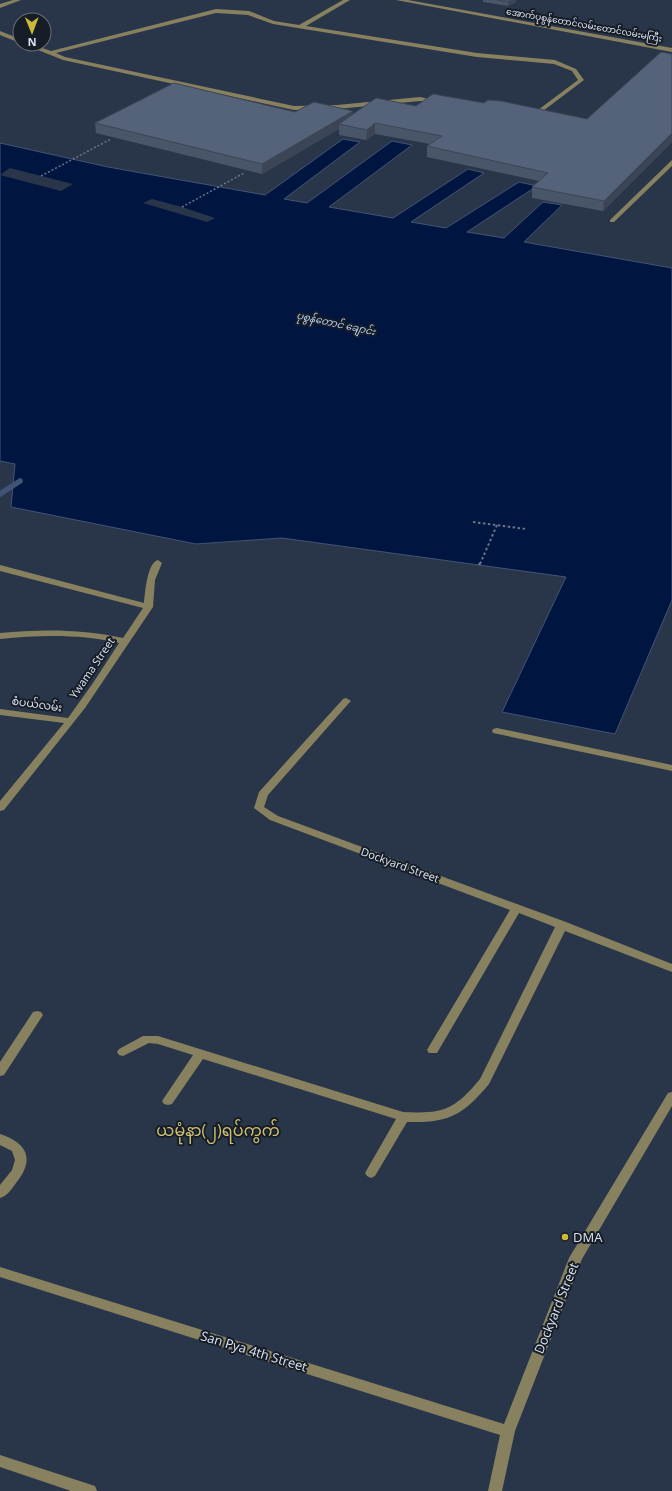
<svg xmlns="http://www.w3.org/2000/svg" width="672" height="1491" font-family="'Open Sans','Noto Sans Myanmar',sans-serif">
<rect width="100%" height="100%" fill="#29364a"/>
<!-- water -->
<path fill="#001641" stroke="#425476" d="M343,139L360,142L284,199L307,203L392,141L412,145L329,207L393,218L468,169L484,173L411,222L446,228L519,182L537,186L467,232L504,238L543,202L562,205L524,242L672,268V600L615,734L502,712L566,577L282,538L196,544L11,507L15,464L0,461V143L108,167L265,195Z"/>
<!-- pier -->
<g fill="#29364a">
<path d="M10,168L41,176L73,184L61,191L0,175Z"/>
<path d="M152,199L182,207L215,218L207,222L143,203Z"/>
</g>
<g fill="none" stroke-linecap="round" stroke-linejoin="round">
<!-- stream -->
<path stroke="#425476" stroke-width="5.5" d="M0,494L20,481"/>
<!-- path-far2 -->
<g stroke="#6a7587" stroke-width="1.5" stroke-dasharray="2 2" stroke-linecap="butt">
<path d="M41,176L111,139"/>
<path d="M182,207L244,173"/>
</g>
<!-- path-far1 -->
<g stroke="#6a7587" stroke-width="2" stroke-dasharray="2.5 2.5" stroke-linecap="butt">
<path d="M473,522L526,529"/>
<path d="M480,564L497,525"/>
</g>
<!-- path -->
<path stroke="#6a7587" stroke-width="2.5" stroke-dasharray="3 3" stroke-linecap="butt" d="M479,565L480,563"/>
<!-- minor -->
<g fill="#87815f" fill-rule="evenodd">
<path d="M13,0H21L0,8V4Z"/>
<path d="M343,0H350L306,26L477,53L555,60L576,69L584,80L539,114L526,110L529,108L538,110L578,80L572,71L554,64L477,57L273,24L248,15L216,13L56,53L65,57L294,106L337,105L420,97L440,101L437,103L420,101L337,109L294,110L63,60L23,44H31L51,51L216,9L249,11L274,21L299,25Z"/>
<path d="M396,0H408L672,48V52Z"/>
<path d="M0,31L20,39V43L0,35Z"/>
<path d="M672,160V166L614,222H610V220Z"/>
<path d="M158,560L162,563L155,580L153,607L85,708L4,810L0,811V801L64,723L0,715V709L68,718L93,683L119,643C80,634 40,635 0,639V633C41,629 82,629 123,638L143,608L0,571V565L144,603C145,593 147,563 158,560Z"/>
<path d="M346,698L351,701L349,703L268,795L264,807L278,816L566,922L672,964V972L565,931L489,1084C462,1116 449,1123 407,1122L375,1176L371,1178L367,1176L365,1173L396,1119L203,1059L172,1104L168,1105L164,1104L162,1101L193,1055L158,1044L149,1043L123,1056L119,1055L117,1052L119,1049L143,1036H158L403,1112C444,1114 454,1110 480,1079L555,927L519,913L437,1053H429L427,1050L510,910L270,820L254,808L259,792L343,699Z"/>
<path d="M497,728L672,765V771L493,733L492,731L493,729Z"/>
<path d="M37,1011L41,1012L43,1015L4,1075L0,1076V1062L33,1012Z"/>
<path d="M672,1092V1106L582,1259L515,1431L502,1491H488L500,1435L0,1277V1267L504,1424L569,1258L668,1093Z"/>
<path d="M0,1134C28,1143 35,1160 16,1183C12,1189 7,1196 0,1198V1185L12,1170L15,1160L12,1151L0,1145Z"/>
<path d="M0,1455L95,1486L97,1491H71L0,1467Z"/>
</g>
</g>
<!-- wall -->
<g fill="#495569">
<path d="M483,0H516V2L508,6L483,2Z"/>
<path d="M672,54V142L603,211L532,198V187L539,181L427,157V146L430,144L375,134L366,140L339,135V129L262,174L96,133L95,123L295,112L353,115L416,106L484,103L587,119Z"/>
</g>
<!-- shaded-wall -->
<g fill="#3c4555">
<path d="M512,0H516V2L508,6V2Z"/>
<path d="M353,111V121L339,124V129L262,174V164Z"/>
<path d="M375,123V134L366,140L367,130Z"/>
<path d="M672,133V142L603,211L604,201Z"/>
</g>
<!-- building -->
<g fill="#55637a" stroke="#3c4555">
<path d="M498,0H512L508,2Z"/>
<path d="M661,52L672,54V133L604,201L532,187L548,173L427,146L442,136L375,123L367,130L339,124L376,98L416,106L433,94L484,103L488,100L501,101L587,119Z"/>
<path d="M174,83L295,112L314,102L353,111L262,164L95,123Z"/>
</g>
<!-- markers -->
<circle fill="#cdb938" stroke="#171d27" stroke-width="1.5" cx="565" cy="1237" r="4"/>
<g text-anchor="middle" stroke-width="4" stroke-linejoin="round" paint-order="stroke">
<!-- far-street labels -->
<g font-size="9" fill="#dbe4f1" stroke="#171d27">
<text transform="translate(584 25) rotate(10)" y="3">အောက်ပုစွန်တောင်လမ်းတောင်လမ်းမကြီး</text>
</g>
<!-- far-water labels -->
<g font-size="10" font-style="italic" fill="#b7cef2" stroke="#171d27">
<text transform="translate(336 323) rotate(12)" y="4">ပုစွန်တောင် ချောင်း</text>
</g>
<!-- street labels -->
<g font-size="11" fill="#dbe4f1" stroke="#171d27">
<text transform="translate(92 668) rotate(-56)" y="4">Ywama Street</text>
<text transform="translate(37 704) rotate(8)" y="4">စံပယ်လမ်း</text>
<text transform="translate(400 865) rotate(20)" y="4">Dockyard Street</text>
</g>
<!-- near-poi labels -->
<g font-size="13" fill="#dbe4f1" stroke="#171d27" text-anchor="start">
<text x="573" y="1242">DMA</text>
</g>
<!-- near-street labels -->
<g font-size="13" fill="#dbe4f1" stroke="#171d27">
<text transform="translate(556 1308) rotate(-68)" y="5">Dockyard Street</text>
<text transform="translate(254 1351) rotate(17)" y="5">San Pya 4th Street</text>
</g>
<!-- near-quarter labels -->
<g font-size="16" fill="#cdc072" stroke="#171d27">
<text x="218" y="1136">ယမုံနာ(၂)ရပ်ကွက်</text>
</g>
</g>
<!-- north arrow -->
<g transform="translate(32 32) rotate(179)"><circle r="19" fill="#171d27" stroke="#656d78"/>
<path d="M0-3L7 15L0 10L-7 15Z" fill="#cdb938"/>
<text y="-6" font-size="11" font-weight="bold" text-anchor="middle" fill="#dbe4f1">N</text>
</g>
</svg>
